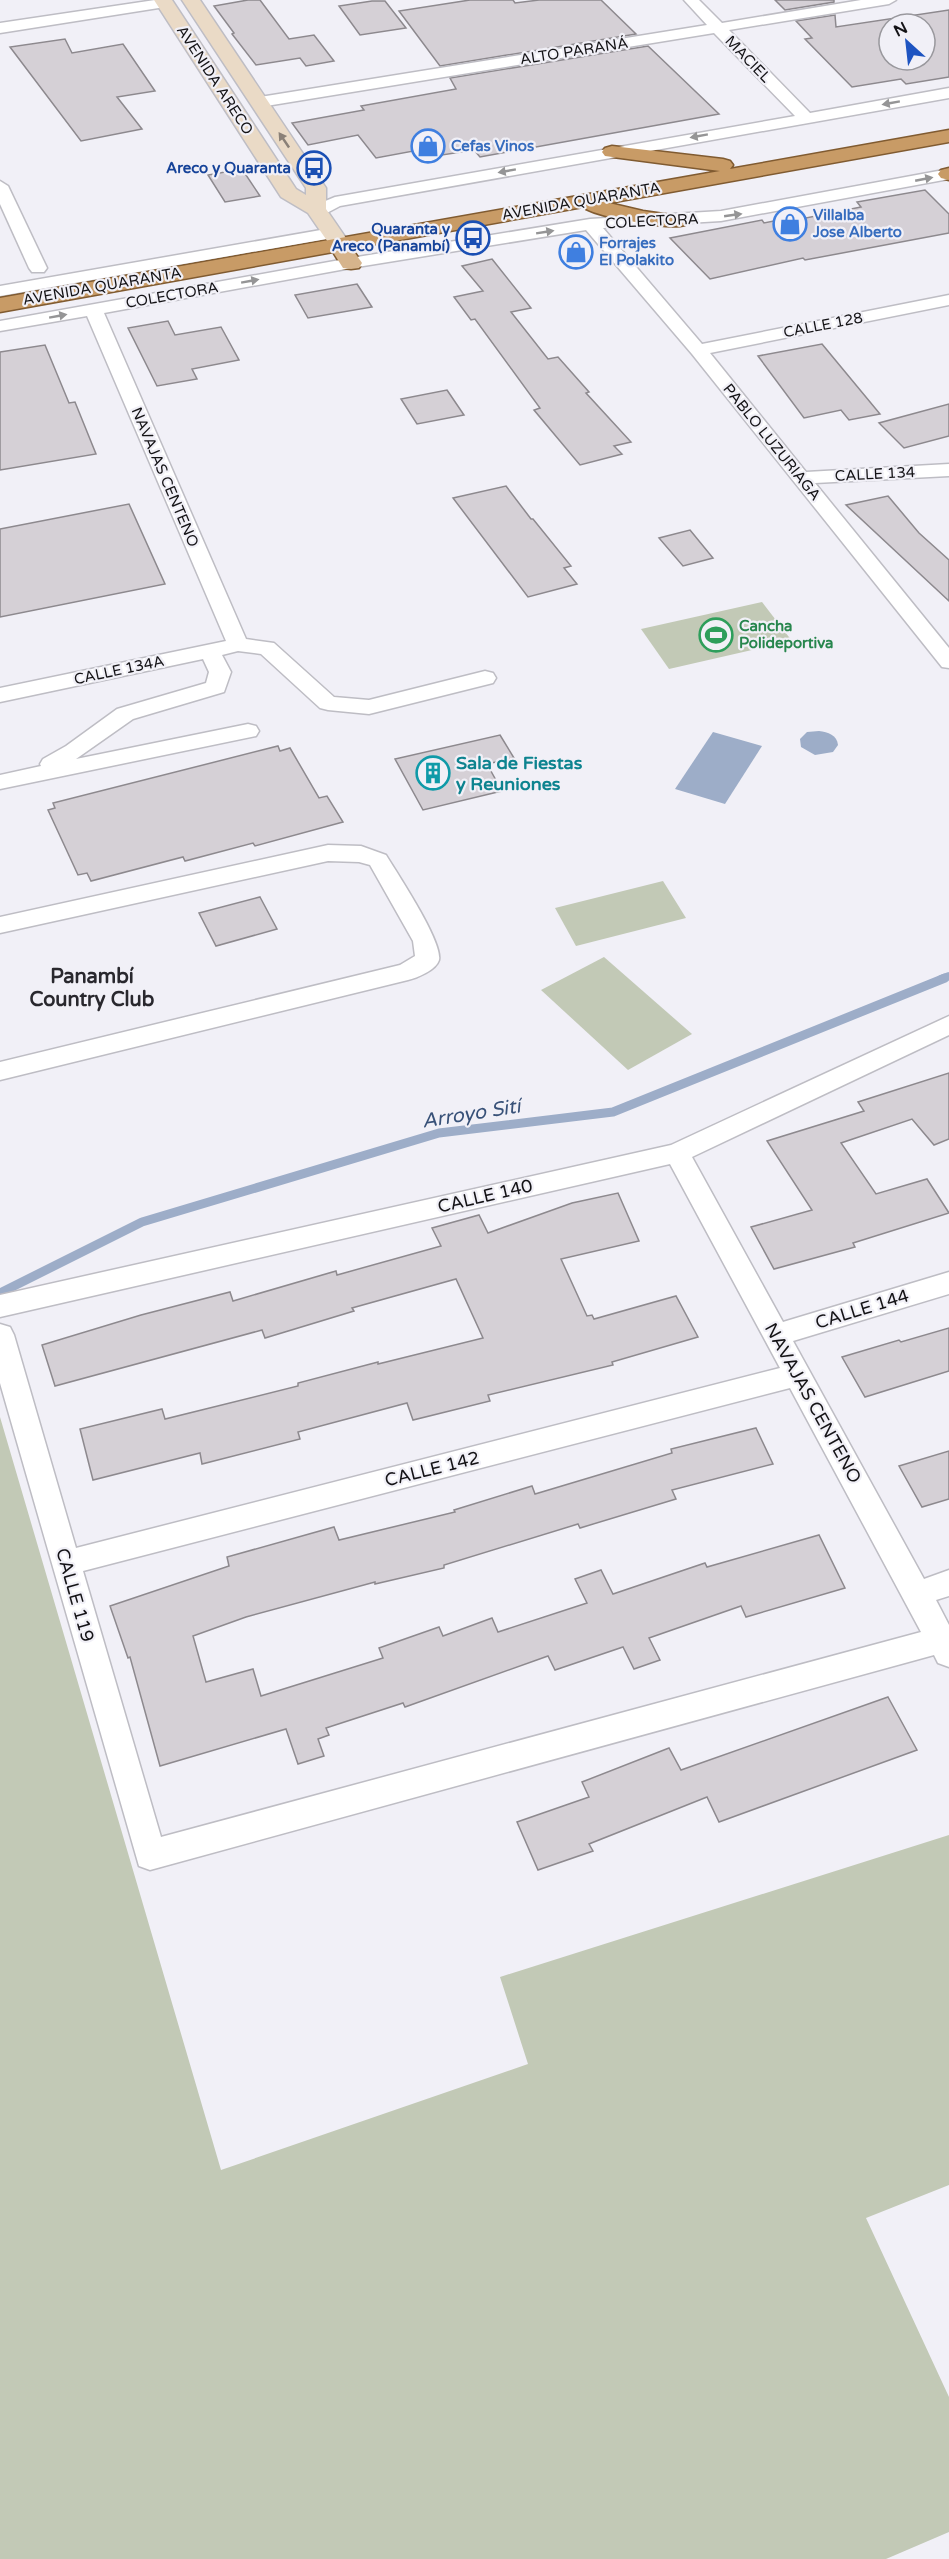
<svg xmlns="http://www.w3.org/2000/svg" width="949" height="2559" font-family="'Varela Round',sans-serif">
<rect width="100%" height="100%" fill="#f1f0f7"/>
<!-- green -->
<g fill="#c2c9b6">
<path d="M762,602L792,641L669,669L641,629Z"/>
<path d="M663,881L686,918L576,946L555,908Z"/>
<path d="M604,957L692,1034L628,1070L541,990Z"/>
<path d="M0,1417L221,2170L528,2064L500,1977L949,1835V2185L866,2218L949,2397V2532L886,2559H0Z"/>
</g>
<!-- water -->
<g fill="#9dadc8">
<path d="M819,731C828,732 837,735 838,745L833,752L815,755L801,747L800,739L807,732Z"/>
<path d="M713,732L762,746L725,804L675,789Z"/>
</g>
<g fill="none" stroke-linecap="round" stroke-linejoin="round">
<!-- stream-far1 -->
<path stroke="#9dadc8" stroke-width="8" d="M941,979L949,976"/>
<!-- stream -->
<path stroke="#9dadc8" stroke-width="9" d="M0,1293L142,1222L439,1133L613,1112L945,978"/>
</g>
<!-- building -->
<g fill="#d5d0d6" stroke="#8d898e" stroke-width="1.5" fill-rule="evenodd">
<path d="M248,0H260L289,39L314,35L334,61L306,66L300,58L256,65L232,34L234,33L214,6Z"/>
<path d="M470,0H513L515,3L539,0H601L636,34L440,66L399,11Z"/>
<path d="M775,0H834V2L785,10Z"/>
<path d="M372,1H385L406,28L360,35L339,6Z"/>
<path d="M949,10V77L906,84L901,79L852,87L805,39L812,38L796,21L835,15L836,27ZM889,24H925V60H889Z"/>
<path d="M65,39L72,53L123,44L155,91L117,97L142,129L81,141L10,47Z"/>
<path d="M648,46L719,114L480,157L474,150L429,157L424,149L376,158L358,135L308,145L292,123L364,110L361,106L456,89L450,78Z"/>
<path d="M242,169L260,196L225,202L208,175Z"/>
<path d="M925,190L949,214V233L805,260L803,258L710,279L670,238L762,220L764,223L799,216L801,219L861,207L857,202Z"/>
<path d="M492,259L531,308L511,312L548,359L558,357L589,392L586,393L631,442L614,446L622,454L580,465L534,410L540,408L475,319L471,320L454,297L483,291L462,266Z"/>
<path d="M357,284L372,307L308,318L295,295Z"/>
<path d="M168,321L175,335L221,327L239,360L192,369L197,379L157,386L128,328Z"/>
<path d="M822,344L880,414L849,420L841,410L804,418L758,356Z"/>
<path d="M45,345L69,403L75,402L96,454L0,470V352Z"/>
<path d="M447,390L464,415L417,424L401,399Z"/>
<path d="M949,404V436L904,448L879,423Z"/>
<path d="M506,486L531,519H533L571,566L564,568L577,584L528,597L453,498Z"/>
<path d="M888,496L919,533L949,560V601L846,505Z"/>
<path d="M129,504L165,584L0,617V529Z"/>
<path d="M690,530L713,558L683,566L659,538Z"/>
<path d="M500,735L514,758L487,764L502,791L423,810L395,759Z"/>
<path d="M278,746L280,751L290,748L319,798L327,796L343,822L255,846L253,843L185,861L183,857L91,881L87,873L78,875L48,810L55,808L53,803Z"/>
<path d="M260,897L277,929L216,946L199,913Z"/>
<path d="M949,1073V1139L934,1145L912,1119L841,1143L876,1194L927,1179L949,1213L853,1243L855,1247L774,1269L751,1227L812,1210L767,1141L864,1111L858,1102Z"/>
<path d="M618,1193L639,1241L561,1259L587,1316L592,1315L594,1319L676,1296L698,1337L612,1362L613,1365L488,1395L490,1401L413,1420L407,1403L298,1432L300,1439L202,1464L200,1453L93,1480L80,1429L162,1409L165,1419L298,1386V1383L378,1362V1364L483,1338L456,1279L352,1308L354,1311L265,1338L262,1330L55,1386L42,1345L141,1315L230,1292L233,1301L336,1271L337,1275L441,1246L432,1228L479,1215L488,1233L572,1203Z"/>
<path d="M949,1328V1371L865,1397L842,1357L899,1340L901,1342Z"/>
<path d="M756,1428L773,1464L672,1490L676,1499L580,1528L578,1524L444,1565V1568L375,1584V1582L246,1617L193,1636L206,1682L253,1669L261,1696L383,1658L379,1648L439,1627L443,1636L492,1618L498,1632L587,1603L575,1579L601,1570L613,1594L705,1563L707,1567L819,1535L845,1588L746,1617L741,1606L649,1638L660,1660L634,1669L623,1647L555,1670L548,1656L405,1707L403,1703L326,1728L329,1735L318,1739L324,1756L298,1764L286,1729L160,1766L130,1657L128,1658L110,1606L229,1566L227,1557L334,1527L339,1540L455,1512L454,1510L532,1486L535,1494L672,1453L671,1449Z"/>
<path d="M949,1451V1499L922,1507L899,1466Z"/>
<path d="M888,1697L917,1750L719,1822L707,1797L589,1844L593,1851L538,1870L517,1822L589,1797L582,1782L669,1748L681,1770Z"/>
</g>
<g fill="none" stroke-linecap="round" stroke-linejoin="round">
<!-- minor casing -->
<g stroke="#bebdc4" stroke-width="3">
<g id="minor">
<path d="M155,0H170L172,3L165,7L0,33V23Z"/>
<path d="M684,0H699L722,23L861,0H896L889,4L729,30L810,113L949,88V98L340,206L323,215H311L309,211L311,207L335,197L795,116L714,33L260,107L252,102L260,97L707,25Z"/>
<path d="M949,169V179L721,221L603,228L702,344L949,295V305L710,353L806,472L949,464V476L815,483L949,648V668L942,667L692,354L586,230L351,268L104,313L246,639L274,643L334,697L369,700L485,671L493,673L496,678L493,683L369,714L328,710L320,708L261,654L238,651L222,655L231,672L224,692L133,719L76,759L248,724L256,726L259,731L256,736L0,789V775L41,766L40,764L43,759L66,746L117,709L206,683L209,672L203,659L0,702V688L226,641L87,316L0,331V321L351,258L590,219L721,211Z"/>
<path d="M0,181L8,186L47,268L44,272H32L29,268L0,204Z"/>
<path d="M332,228L338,229L341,233L338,237L0,296V286Z"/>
<path d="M328,845L361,846L386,855C397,873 443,942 439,960C436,970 417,978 408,980L0,1080V1062L400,965L415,956L413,941L370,865L359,862L328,861L0,933V917Z"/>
<path d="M949,1016V1035L692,1157L783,1322L949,1272V1294L793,1341L924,1579L949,1570V1596L936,1600L949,1625V1667L938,1663L934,1655L150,1870L139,1866L0,1383V1324L10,1327L14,1335L76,1548L780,1368L670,1164L0,1317V1295L671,1145ZM790,1388L921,1632L161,1837L83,1571Z"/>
</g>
</g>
<!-- secondary casing -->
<g stroke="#bebdc4" stroke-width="3">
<path id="secondary" d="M154,0H172L296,189L306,195V188L182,0H200L326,188V209L350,244L346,248L339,250L332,248L308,213L281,197Z"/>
</g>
<!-- primary casing -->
<g stroke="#805b31" stroke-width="3">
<path id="primary" d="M339,238L346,240L362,263L359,268L351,269L343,268L328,244L332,240Z"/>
</g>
<!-- trunk casing -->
<g stroke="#805b31" stroke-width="3">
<g id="trunk">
<path d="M949,130V142L609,203L643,211L685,217L688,221L685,225C669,230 596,217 583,207L0,312V298L720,171L605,156L602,152L605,148L612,146L723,159L730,161L733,165L730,169Z"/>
<path d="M949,168V180L941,178L938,174L941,170Z"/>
</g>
</g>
<!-- minor -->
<use href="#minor" fill="#fff" fill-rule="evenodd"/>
<!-- secondary -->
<use href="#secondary" fill="#eadac6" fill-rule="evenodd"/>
<!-- primary -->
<use href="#primary" fill="#d6b48c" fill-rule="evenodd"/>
<!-- trunk -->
<use href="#trunk" fill="#c89b66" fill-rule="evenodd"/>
</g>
<!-- one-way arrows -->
<defs><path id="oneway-solid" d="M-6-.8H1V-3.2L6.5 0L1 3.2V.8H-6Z" transform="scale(1.5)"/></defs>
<g fill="#959596">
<use href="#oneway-solid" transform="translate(891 103) rotate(170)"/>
<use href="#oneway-solid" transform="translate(699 136) rotate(170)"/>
<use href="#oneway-solid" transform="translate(507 171) rotate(170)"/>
<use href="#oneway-solid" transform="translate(924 179) rotate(-11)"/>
<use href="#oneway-solid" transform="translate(733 215) rotate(-8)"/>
<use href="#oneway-solid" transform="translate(545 232) rotate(-9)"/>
<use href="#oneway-solid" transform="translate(250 281) rotate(-10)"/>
<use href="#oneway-solid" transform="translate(58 316) rotate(-10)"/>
</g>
<use fill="#8a8077" href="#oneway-solid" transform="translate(284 140) rotate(-124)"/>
<!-- icons -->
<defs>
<g id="shop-ring" transform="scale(1.725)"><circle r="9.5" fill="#f1f0f7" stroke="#3f7fe0" stroke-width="1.5"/><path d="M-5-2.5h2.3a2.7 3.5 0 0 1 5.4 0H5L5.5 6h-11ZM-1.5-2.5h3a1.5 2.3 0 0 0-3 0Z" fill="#3f7fe0"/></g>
<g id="bus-ring" transform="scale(1.725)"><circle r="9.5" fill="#f1f0f7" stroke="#1a4fb4" stroke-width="1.5"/><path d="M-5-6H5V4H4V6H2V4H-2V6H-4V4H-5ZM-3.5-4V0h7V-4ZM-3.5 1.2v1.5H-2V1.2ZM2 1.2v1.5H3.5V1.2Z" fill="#1a4fb4"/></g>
<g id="stadium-ring" transform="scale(1.725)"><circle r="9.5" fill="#f1f0f7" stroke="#2e9e5b" stroke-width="1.5"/><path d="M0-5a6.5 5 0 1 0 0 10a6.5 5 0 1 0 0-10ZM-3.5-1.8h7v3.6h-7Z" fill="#2e9e5b"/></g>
<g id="building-ring" transform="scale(1.725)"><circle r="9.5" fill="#f1f0f7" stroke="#0f9aa8" stroke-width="1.5"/><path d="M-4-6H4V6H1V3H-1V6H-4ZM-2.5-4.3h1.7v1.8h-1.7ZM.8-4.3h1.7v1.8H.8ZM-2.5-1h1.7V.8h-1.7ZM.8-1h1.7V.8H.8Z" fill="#0f9aa8"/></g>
</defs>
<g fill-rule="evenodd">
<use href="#shop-ring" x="428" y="146"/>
<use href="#bus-ring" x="314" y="168"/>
<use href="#shop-ring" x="790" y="224"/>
<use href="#bus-ring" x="473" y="238"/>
<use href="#shop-ring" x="576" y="252"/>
<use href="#stadium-ring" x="716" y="635"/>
<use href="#building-ring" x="433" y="773"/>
</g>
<g text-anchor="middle" stroke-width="4.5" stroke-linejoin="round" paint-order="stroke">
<!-- far-street labels -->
<g font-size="15" fill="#141316" stroke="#f1f0f7">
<text transform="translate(574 51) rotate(-9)" y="5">ALTO PARANÁ</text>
<text transform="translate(748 59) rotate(46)" y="5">MACIEL</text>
<text transform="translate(215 80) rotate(57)" y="5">AVENIDA ARECO</text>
<text transform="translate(581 201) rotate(-10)" y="5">AVENIDA QUARANTA</text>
<text transform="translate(652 221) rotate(-3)" y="5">COLECTORA</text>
<text transform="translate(102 286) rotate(-10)" y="5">AVENIDA QUARANTA</text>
<text transform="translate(172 295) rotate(-10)" y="5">COLECTORA</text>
<text transform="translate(823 325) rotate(-11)" y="5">CALLE 128</text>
<text transform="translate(772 442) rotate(51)" y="5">PABLO LUZURIAGA</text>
<text transform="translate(875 474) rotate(-3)" y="5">CALLE 134</text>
<text transform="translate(165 477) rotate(67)" y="5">NAVAJAS CENTENO</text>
<text transform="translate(119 670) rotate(-12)" y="5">CALLE 134A</text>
</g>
<!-- far-shop labels -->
<g font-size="15" font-weight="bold" fill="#366cbe" stroke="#f1f0f7" text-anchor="start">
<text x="451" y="151">Cefas Vinos</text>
<text x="813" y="220">Villalba<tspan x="813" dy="17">Jose Alberto</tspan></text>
<text x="599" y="248">Forrajes<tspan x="599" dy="17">El Polakito</tspan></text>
</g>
<!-- far-transit labels -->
<g font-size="15" font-weight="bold" fill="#164399" stroke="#f1f0f7" text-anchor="end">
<text x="291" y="173">Areco y Quaranta</text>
<text x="450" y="234">Quaranta y<tspan x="450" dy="17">Areco (Panambí)</tspan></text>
</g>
<!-- far-leisure labels -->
<g font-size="15" font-weight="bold" fill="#27864d" stroke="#f1f0f7" text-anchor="start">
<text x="739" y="631">Cancha<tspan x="739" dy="17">Polideportiva</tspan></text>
</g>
<!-- culture labels -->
<g font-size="18" font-weight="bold" fill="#0d838f" stroke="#f1f0f7" text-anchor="start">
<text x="456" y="769">Sala de Fiestas<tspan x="456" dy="21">y Reuniones</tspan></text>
</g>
<!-- street labels -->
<g font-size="18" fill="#141316" stroke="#f1f0f7">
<text transform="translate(485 1196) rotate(-13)" y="6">CALLE 140</text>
<text transform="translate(862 1309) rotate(-17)" y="6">CALLE 144</text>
<text transform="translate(813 1403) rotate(61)" y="6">NAVAJAS CENTENO</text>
<text transform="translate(432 1469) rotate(-14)" y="6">CALLE 142</text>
<text transform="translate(75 1595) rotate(74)" y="6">CALLE 119</text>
</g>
<!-- neighbourhood labels -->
<g font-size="20" font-weight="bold" fill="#29282e" stroke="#f1f0f7">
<text x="92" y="983">Panambí<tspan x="92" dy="23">Country Club</tspan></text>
</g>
<!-- water labels -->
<g font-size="20" font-style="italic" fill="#385178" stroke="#f1f0f7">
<text transform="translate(471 1113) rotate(-9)" y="7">Arroyo Sití</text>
</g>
</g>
<!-- north arrow -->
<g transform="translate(907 42) rotate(333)"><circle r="28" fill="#f1f0f7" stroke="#99989d" stroke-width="1.5"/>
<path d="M0-4.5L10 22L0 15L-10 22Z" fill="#1e54c1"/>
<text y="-9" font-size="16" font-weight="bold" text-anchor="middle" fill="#141316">N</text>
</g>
</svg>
